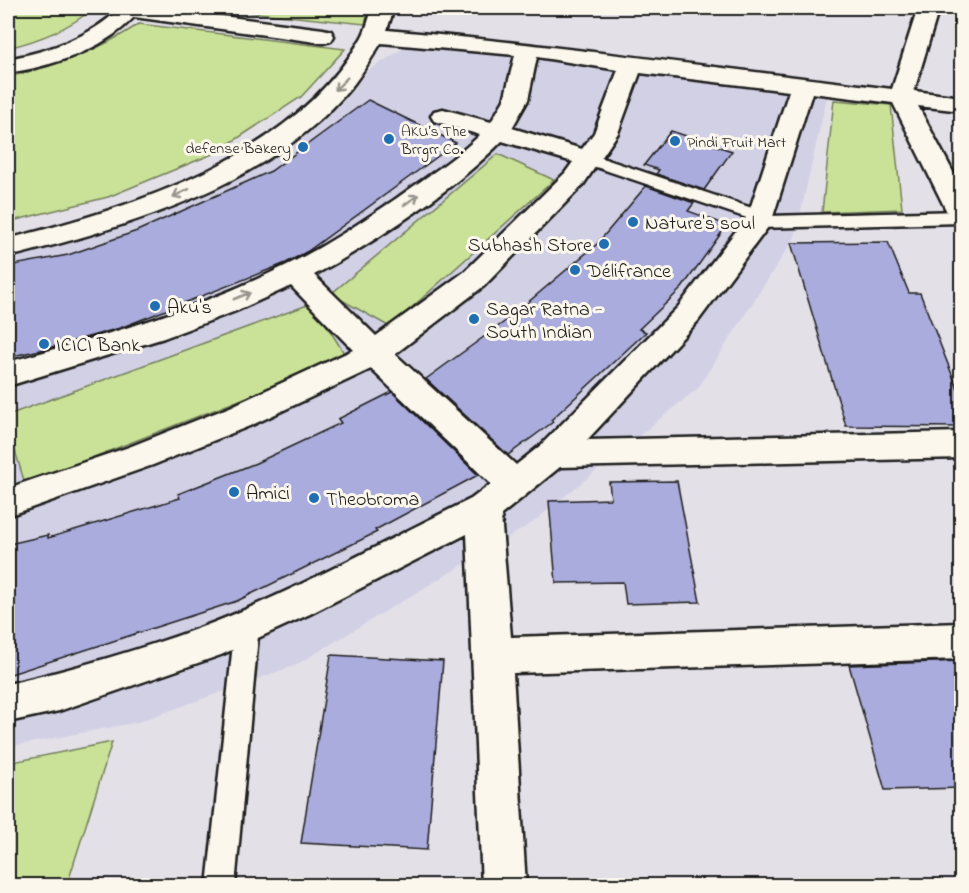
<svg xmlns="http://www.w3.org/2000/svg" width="969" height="893" font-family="'Indie Flower',sans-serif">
<rect width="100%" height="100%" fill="#e3e0e8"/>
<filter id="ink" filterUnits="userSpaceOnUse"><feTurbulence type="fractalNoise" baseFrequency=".0167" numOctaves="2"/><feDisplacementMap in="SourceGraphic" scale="12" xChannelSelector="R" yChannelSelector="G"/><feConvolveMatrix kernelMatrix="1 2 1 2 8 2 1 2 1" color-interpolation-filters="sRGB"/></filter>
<g filter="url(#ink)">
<!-- built -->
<path fill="#d2d0e5" d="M418,39L829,88L795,237L698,388L532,523L296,665L138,722L8,747V241L71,230L235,168L360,76Z"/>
<!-- green -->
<g fill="#cae298" stroke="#737f5a" stroke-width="1.5">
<path d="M8,8H94C68,29 40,40 8,48Z"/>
<path d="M207,8H369L365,24Z"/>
<path d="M139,24L345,49L301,97L215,153L108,197L8,222V77C56,66 98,51 139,24Z"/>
<path d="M834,100L891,105L902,209L822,212Z"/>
<path d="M498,154L554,180L390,327L331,294Z"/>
<path d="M313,303L347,358L25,484L8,427V415Z"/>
<path d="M112,742L67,885H8V763Z"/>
</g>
<!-- building -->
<g fill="#aaacdd" stroke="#1c1c1c" stroke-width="1.5">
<path d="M368,100L456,143L308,251L286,263L120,328L45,349L8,357V266L68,255L137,231L271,171Z"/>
<path d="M671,131L732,151L704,190L656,174L659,170L644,165Z"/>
<path d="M646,186L694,203L688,211L727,225L682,288L639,329L646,332L551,420L553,422L508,455L426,379L507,320L597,244Z"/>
<path d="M888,242L909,293H920L962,400V427L846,426L791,243Z"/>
<path d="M392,392L478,475L375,530L377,532L237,601L8,675L9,544L48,535V538L180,498L178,494L256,463L341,423L338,419Z"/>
<path d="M677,481L700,602L626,604L623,582L556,583L549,501L611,499L609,482Z"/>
<path d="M331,655L443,661L427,850L301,843Z"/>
<path d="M962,661V788L885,790L849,665Z"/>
</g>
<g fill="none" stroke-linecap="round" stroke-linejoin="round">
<!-- lane casing -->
<g stroke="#1c1c1c" stroke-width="5">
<g id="lane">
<path d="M590,154L767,213L769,216L962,211V223L757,228L751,226L750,219L584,163L582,159Z"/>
<path d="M247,614L255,617L259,625L235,886H207L235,625L239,617Z"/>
</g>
</g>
<!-- street casing -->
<g stroke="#1c1c1c" stroke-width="5">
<g id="street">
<path d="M120,8H159L323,29L331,31L334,36L331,41L323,43L134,17C102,51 52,66 8,73V59C48,51 90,38 120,8Z"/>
<path d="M373,8H394L387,30C556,45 724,69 892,89L918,8H939L914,91L962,97V111L918,106L962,189V225L952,222L949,216L893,103L812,93L771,223L698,321L587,440L962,432V458L560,467L501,515L511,637L962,623V659L513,673L526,886H482L467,534L310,614L221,655L59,711L8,722V684C72,669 137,651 199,628C293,593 382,542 471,499L491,484L371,369L252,425L153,465L8,516V488L129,447L230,407L353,350L291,286L236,311L164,338L8,386V362C103,336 199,309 287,265C326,246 361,222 397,198C425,178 455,159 480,135L434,121L431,116L434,111L443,109L491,122L504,100L515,55L381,43C372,57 363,72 353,85C273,185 126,227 8,257V239C134,207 293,158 362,37C367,28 369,17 373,8ZM537,57L618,70L594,133L582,149L512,128L528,100ZM640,73L789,91L748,215L678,307L541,445L516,465L395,354L484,286L583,185L618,133ZM502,141L573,162L565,173L464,272L376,336L314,275C374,243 455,189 502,141Z"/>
</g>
</g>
<!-- lane -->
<use href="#lane" fill="#fbf7ec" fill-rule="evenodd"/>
<!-- street -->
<use href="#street" fill="#fbf7ec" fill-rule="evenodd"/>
</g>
<!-- one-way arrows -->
<defs><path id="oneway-shaft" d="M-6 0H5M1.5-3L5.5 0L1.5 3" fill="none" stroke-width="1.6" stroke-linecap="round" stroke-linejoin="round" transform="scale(1.5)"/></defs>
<g stroke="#97948e">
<use href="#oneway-shaft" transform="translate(341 84) rotate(135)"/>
<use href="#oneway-shaft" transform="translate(181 193) rotate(154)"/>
<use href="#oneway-shaft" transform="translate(411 200) rotate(-35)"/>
<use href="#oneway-shaft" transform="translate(242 296) rotate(-22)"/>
</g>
</g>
<!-- markers -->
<g fill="#1f6fb2" stroke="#fbf7ec" stroke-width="2">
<circle cx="389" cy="139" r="6"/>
<circle cx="675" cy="141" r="6"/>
<circle cx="303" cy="147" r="6"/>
<circle cx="633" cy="222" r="6"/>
<circle cx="604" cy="244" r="6"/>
<circle cx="575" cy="270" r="6"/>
<circle cx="155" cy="306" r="6"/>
<circle cx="474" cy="319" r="6"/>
<circle cx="44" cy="344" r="6"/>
<circle cx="234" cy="492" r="6"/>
<circle cx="314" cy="498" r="6"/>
</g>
<g text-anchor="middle" stroke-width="6" stroke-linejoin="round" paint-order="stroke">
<!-- far-poi labels -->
<g font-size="16" fill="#1c1c1c" stroke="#fbf7ec" text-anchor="start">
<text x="401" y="136">AKU’s The<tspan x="401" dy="18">Brrgrr Co.</tspan></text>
<text x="687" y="147">Pindi Fruit Mart</text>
<text x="291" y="153" text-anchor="end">defense Bakery</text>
</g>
<!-- poi labels -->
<g font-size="20" fill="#1c1c1c" stroke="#fbf7ec" text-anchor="start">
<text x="645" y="229">Nature's soul</text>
<text x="592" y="251" text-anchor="end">Subhash Store</text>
<text x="587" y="277">Délifrance</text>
<text x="167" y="313">Aku's</text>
<text x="486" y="315">Sagar Ratna -<tspan x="486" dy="23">South Indian</tspan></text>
<text x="56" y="351">ICICI Bank</text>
<text x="246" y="499">Amici</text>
<text x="326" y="505">Theobroma</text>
</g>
</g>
<!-- margin -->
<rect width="969" height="893" fill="none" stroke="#fbf7ec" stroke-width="30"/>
<rect x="15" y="15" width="939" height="863" fill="none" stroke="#1c1c1c" stroke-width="2" filter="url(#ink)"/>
</svg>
